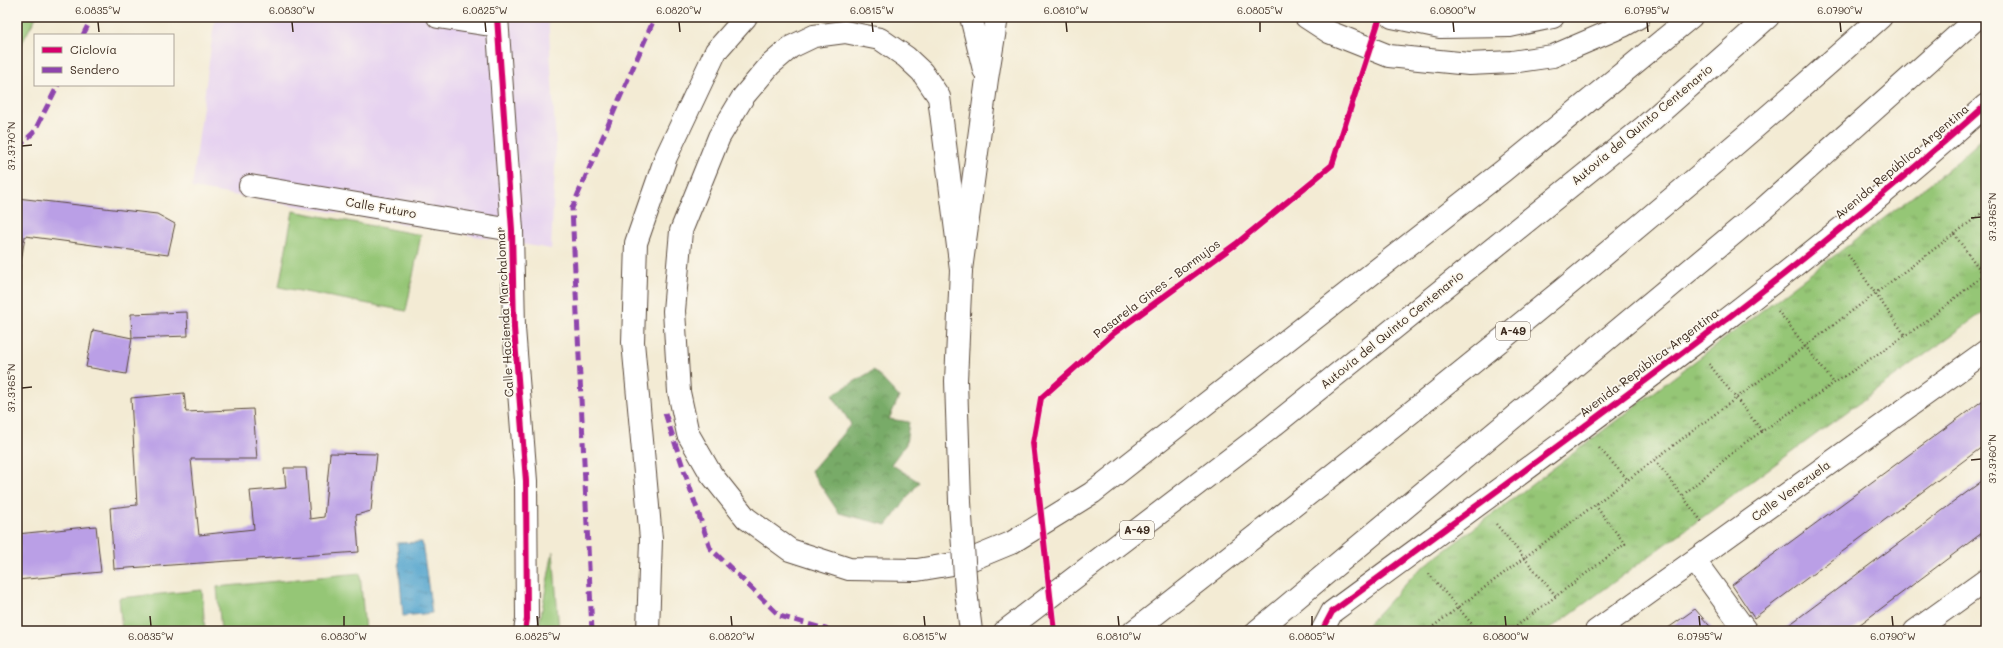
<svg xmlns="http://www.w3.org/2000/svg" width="2003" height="648" font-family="Mali,sans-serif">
<defs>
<pattern id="forest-crowns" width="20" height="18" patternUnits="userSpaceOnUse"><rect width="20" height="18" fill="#78ab67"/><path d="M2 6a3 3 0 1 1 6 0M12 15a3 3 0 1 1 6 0" fill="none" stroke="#648b54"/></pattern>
<pattern id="park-tufts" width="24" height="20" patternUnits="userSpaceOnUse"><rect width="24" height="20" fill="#95c676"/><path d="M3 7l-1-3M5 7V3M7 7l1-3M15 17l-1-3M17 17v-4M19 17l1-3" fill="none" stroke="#7ba160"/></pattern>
<pattern id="water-ripples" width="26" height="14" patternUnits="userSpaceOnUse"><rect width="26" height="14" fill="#52a4cd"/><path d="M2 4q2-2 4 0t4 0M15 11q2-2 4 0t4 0" fill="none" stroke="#4586a6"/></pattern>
</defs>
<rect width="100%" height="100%" fill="#fbf7ec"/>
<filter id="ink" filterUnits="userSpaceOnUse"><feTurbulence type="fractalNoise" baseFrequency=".025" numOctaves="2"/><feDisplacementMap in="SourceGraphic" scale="8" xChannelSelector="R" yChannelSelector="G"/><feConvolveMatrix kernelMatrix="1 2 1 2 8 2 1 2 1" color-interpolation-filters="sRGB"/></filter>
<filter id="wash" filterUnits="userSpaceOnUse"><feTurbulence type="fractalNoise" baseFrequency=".012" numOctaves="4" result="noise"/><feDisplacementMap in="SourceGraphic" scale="16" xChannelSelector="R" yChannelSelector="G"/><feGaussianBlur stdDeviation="0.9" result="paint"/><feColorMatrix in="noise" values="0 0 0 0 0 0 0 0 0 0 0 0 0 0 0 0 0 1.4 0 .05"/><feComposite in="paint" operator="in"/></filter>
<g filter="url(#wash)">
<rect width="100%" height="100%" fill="#f3ebd4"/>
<!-- built -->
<path fill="#e6d2f0" d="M215,17H548L556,147L551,249L192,188Z"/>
<!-- green -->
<g fill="#95c676" stroke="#68784a">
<path d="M17,17H36L17,52Z"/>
<path d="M293,211L421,235L406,311L279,287Z"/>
<path d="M553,551L559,631H538Z"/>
<path d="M360,573L365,631H221L217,587Z"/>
<path d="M202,590L205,631H122L119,598Z"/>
</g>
<!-- forest -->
<path fill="url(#forest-crowns)" stroke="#5a6a42" d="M874,370L899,397L889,419L909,422L906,444L891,464L919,482L887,525L839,513L811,471L851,424L832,395Z"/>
<!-- park -->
<path fill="url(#park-tufts)" stroke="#68784a" d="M1986,135V310L1547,631H1362L1415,573L1949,169Z"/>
<!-- water -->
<path fill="url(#water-ripples)" stroke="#466776" d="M422,542L432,613L403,616L397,543Z"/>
<g id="blocks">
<!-- building -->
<g fill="#ba9fe6">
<path d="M17,198L157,214L175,224L168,255L25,236L17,289Z"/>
<path d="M187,312L188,336L132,338L131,314Z"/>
<path d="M93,330L132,338L126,374L86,367Z"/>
<path d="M184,393L186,412L253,409L257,459H191L199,535L254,529L250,491L286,488L284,468H306L310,519L324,517L330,453L377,454L371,511L356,515L359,552L114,569L110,508L137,505L131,398Z"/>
<path d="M1986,398V444L1754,618L1732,585Z"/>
<path d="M1986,478V530L1851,631H1781Z"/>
<path d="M96,526L101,572L17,580V534Z"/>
<path d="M1695,609L1714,631H1664Z"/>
</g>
</g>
</g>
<g filter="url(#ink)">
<use href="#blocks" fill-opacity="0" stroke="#574739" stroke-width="1"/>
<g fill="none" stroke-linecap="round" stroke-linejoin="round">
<!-- minor casing -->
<g stroke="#574739" stroke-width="24">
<g id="minor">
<path d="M438,17L497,26"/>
<path d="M497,17L512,230L514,328L526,481L527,619L525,631"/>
<path d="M250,186L512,230"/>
<path d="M1695,561L1746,631"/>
<path d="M1322,631L1332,612C1554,448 1780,289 1986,105"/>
<path d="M1596,631L1986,351"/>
<path d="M1915,631L1986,580"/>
</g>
</g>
<!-- secondary casing -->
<g stroke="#574739" stroke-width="24">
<g id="secondary">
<path d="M971,17L984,70"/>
<path d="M960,502L956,381L961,270L987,79L997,17"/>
</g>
</g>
<!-- motorway casing -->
<g stroke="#574739" stroke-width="24">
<g id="motorway">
<path d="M1306,17L1329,32L1389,56L1469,64L1512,62L1553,56L1623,26L1639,17"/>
<path d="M1392,17L1440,27L1510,26L1553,17"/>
<path d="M961,270L939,97L922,72L906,57L880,39L845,32L814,36L791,47L770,65L743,97L719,137L681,231L674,311L679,392L688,434L711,474L746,518L790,550L849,569L917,570L965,562L1011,543L1092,493L1503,171L1691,17"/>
<path d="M648,631L651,539L633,342L636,243L666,157L716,51L746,17"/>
<path d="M1005,631L1268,430L1645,126L1768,17"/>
<path d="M1134,631C1388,433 1641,232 1881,17"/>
<path d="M1257,631L1762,210L1978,17"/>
</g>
</g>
<!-- path -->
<g stroke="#574739" stroke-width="2.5" stroke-dasharray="1 3" stroke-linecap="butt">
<path d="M1954,234L1986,278"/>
<path d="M1848,255L1905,335"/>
<path d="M1778,311L1834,383"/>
<path d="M1709,364L1762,431"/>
<path d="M1599,448L1628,480"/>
<path d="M1655,460L1702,522"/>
<path d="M1683,495L1743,444L1924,323L1986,273"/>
<path d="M1496,524L1556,596"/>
<path d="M1429,574L1478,631"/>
<path d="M1427,631L1986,210"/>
<path d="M1510,631L1625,544L1595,505"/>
</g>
<!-- minor -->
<use href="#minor" stroke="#fff" stroke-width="22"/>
<!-- secondary -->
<use href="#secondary" stroke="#fff" stroke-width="22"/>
<!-- motorway -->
<use href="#motorway" stroke="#fff" stroke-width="22"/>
<!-- secondary-bridge casing -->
<g stroke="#574739" stroke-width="24" stroke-linecap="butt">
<path id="secondary-bridge" d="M960,502L966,591L971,631"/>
</g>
<!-- secondary-bridge -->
<use href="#secondary-bridge" stroke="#fff" stroke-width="22"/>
<!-- quiet -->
<g stroke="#8e44ad" stroke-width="5" stroke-dasharray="10 5" stroke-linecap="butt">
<path d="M83,35L92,17"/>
<path d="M17,148L34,132L58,85"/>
<path d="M665,413L710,548L780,616L832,631"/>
<path d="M592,631L572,208L655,17"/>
</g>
<!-- cycleway casing -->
<g stroke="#fbf7ec" stroke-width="8">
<g id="cycleway">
<path d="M497,17L512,230L514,328L526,481L527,619L525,631"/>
<path d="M1054,631L1033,443L1041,398L1114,333L1236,244L1332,165L1380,17"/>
<path d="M1322,631L1332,612C1554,448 1780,289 1986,105"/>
</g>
</g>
<!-- cycleway -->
<use href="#cycleway" stroke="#d6006c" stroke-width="6"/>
</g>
</g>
<!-- ticks -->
<path fill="none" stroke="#3b2a1e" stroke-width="1.5" d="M98,22L99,32M292,22L293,32M485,22L486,32M679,22L680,32M872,22L873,32M1066,22L1067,32M1260,22V32M1453,22L1454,32M1647,22L1648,32M1840,22L1841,32M22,146L32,145M1971,218L1981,217M22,388L32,387M1971,460L1981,459M150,616L151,626M344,616V626M537,616L538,626M731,616L732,626M924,616L925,626M1118,616L1119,626M1312,616V626M1505,616L1506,626M1699,616L1700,626M1892,616L1893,626"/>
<g text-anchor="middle" stroke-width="3.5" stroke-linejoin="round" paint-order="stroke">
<!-- shield labels -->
<g fill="#fbf7ec" stroke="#75685c" stroke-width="1">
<rect x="1496" y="322" width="34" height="18" rx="3"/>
<rect x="1120" y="521" width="34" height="18" rx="3"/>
</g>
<g font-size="11" font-weight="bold" fill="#3b2a1e">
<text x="1513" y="335">A-49</text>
<text x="1137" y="534">A-49</text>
</g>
<!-- street labels -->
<g font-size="12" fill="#3b2a1e" stroke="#fbf7ec">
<text transform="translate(1642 125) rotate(-40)" y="4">Autovía del Quinto Centenario</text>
<text transform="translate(1902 162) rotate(-40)" y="4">Avenida República Argentina</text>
<text transform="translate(381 208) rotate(10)" y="4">Calle Futuro</text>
<text transform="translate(1157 289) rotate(-37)" y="4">Pasarela Gines - Bormujos</text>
<text transform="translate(505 312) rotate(-93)" y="4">Calle Hacienda Marchalomar</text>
<text transform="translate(1392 330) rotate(-39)" y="4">Autovía del Quinto Centenario</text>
<text transform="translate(1649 363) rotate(-37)" y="4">Avenida República Argentina</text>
<text transform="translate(1791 491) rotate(-36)" y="4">Calle Venezuela</text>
</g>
</g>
<!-- margin -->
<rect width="2003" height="648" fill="none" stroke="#fbf7ec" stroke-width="44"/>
<!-- legend -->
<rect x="34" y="34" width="140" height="52" fill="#fbf7ec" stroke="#aea59a"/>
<rect x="42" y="47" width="20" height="6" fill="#d6006c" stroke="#aea59a"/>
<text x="70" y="54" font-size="12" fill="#3b2a1e">Ciclovía</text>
<rect x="42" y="67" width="20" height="6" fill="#8e44ad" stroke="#aea59a"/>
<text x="70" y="74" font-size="12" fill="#3b2a1e">Sendero</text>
<rect x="22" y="22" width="1959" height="604" fill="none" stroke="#3b2a1e" stroke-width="1.5"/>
<g font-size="10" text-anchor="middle" fill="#3b2a1e">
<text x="98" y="14">6.0835°W</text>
<text x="292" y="14">6.0830°W</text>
<text x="485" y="14">6.0825°W</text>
<text x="679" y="14">6.0820°W</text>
<text x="872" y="14">6.0815°W</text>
<text x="1066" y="14">6.0810°W</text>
<text x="1260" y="14">6.0805°W</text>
<text x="1453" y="14">6.0800°W</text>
<text x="1647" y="14">6.0795°W</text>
<text x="1840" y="14">6.0790°W</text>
<text transform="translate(11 146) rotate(-90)" y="4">37.3770°N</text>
<text transform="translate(1992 217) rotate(-90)" y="4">37.3765°N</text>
<text transform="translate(11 388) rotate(-90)" y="4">37.3765°N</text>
<text transform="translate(1992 459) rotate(-90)" y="4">37.3760°N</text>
<text x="151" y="640">6.0835°W</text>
<text x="344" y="640">6.0830°W</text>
<text x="538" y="640">6.0825°W</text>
<text x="732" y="640">6.0820°W</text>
<text x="925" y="640">6.0815°W</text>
<text x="1119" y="640">6.0810°W</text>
<text x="1312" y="640">6.0805°W</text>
<text x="1506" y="640">6.0800°W</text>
<text x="1700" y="640">6.0795°W</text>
<text x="1893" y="640">6.0790°W</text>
</g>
</svg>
